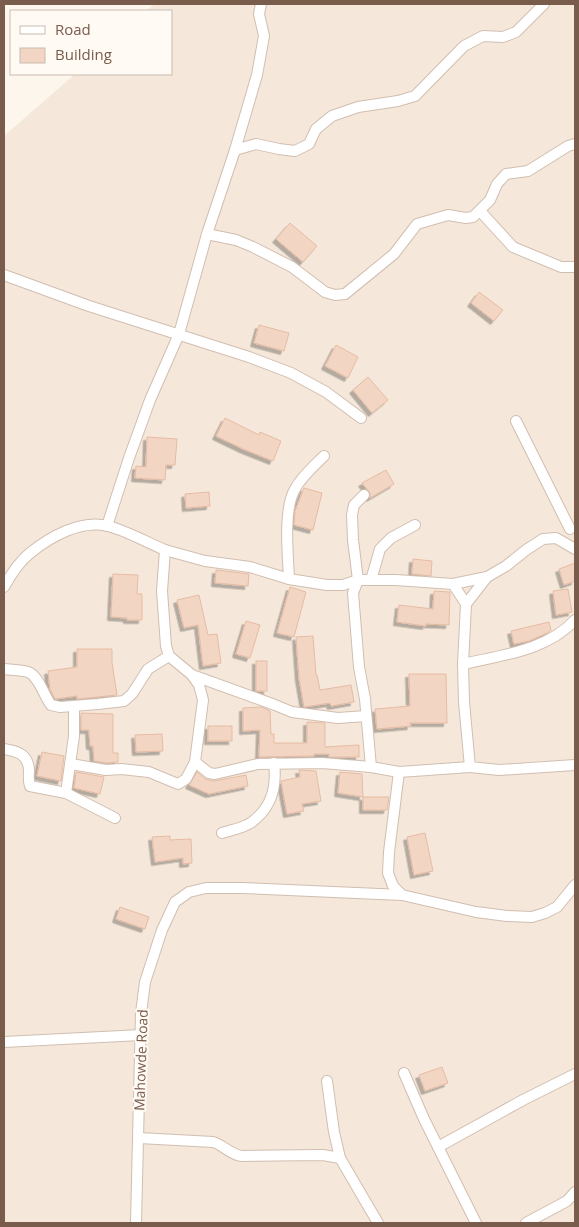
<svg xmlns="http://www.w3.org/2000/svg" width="579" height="1227" font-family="'Open Sans',sans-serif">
<defs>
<filter id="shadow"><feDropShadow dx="-3.5" dy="3.5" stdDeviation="0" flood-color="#0004"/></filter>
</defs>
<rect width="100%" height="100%" fill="#fdf6ec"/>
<!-- residential -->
<path fill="#f5e8da" d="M155,4H575V1223H4V136L75,74H171V11H146Z"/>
<!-- building -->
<g fill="#f3d5c3" stroke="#e6bba3" filter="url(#shadow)">
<path d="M290,223L317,246L303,262L276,239Z"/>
<path d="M479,292L503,310L494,321L471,303Z"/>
<path d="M259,325L289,333L284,351L254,343Z"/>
<path d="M336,345L358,357L348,378L325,366Z"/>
<path d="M368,377L388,400L372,413L353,390Z"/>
<path d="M225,418L259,435L260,432L281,441L273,461L243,449L216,436Z"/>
<path d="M147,437L177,439L175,465H166L165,480L135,478L136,466L146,467Z"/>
<path d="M386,470L394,484L370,498V493L362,483Z"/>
<path d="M304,488L322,493L313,530L294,525L295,511Z"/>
<path d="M209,492L210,506L186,508L185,494Z"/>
<path d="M413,559L432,561L431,576L412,574Z"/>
<path d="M575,563V581L564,585L559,569Z"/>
<path d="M216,570L249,574L248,586L215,583Z"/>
<path d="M113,574L138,575L137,594H142V620H127V618L111,617Z"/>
<path d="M290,587L306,592L294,637L277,633Z"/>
<path d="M568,589L572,612L556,615L553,591Z"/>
<path d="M434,591L450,592L449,625L426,624V626L397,622L399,605L433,609Z"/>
<path d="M199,595L208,635L217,634L221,663L203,666L198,625L184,628L177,600Z"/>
<path d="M246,621L260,625L250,658L236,654Z"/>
<path d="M549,622L551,630L547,633L529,641L514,644L511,631Z"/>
<path d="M313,636L316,675H317L320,690L351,685L354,702L331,706L330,703L304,707L299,678L296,637Z"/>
<path d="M77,649H112V663L117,695L77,699V696L55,699L50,689L48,671L77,667Z"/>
<rect x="256" y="661" width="11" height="30"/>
<path d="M409,674H446L447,723H410L411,726L377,729L375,709L410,706Z"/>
<path d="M262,707L270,711L271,734H274V743H307V722L325,723V747L359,745V757H329V754H314V756L259,757L260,730L243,731V708Z"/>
<path d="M81,713L113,714V753H118V762L106,763L94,761L93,746H90L89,730H81Z"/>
<rect x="208" y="726" width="24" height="15"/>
<path d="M162,734L163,751L136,752L135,735Z"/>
<path d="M42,752L64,756L61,781L37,776Z"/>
<path d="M299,770L316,771L321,801L302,804L304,811L287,814L281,781L300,777Z"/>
<path d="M76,772L104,777L100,794L74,788Z"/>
<path d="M197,772L205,779L214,781L246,775L248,786L209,794L189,785Z"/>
<path d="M340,772L362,774L363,797L338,793Z"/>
<path d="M363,797H389L387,810H363Z"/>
<path d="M425,833L433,871L414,875L407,837Z"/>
<path d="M170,836V840L191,839L192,863L183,864V858L155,862L152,837Z"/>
<path d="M120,907L149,917L145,929L116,919Z"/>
<path d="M442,1067L448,1083L425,1091L419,1075Z"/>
</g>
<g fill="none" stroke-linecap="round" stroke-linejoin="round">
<!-- minor casing -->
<g stroke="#d1beb0" stroke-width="12">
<g id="minor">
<path d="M235,150L256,144L279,149L295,151L309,144L316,129L332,116L358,107L398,101L415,96L464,46L483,36L503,37L516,32L544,4"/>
<path d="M480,211L513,247L561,267H575"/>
<path d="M207,234L236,240L253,247L292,267L325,292L335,295L345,294L394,254L417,224L448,215L466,218L473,217L490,200L497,184L506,174L528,171L568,146L575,144"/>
<path d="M4,275L89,306L249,357L291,373L326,392L361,418"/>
<path d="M516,421L570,529"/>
<path d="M364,495L354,505L352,515L353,540L358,580L353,593L359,667L365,699L371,767L399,772L470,767"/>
<path d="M107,526L129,458L150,400L179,334L207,234L235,150L257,75L264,36L259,14L261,4"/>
<path d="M165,550L205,561L250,567L289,579L327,585H343L358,580H396L453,584L487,577L506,566L526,550L543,539L556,538L575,549"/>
<path d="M289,579C288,555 283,509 295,489C302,476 314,466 324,456"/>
<path d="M371,580L380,549L391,538L415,525"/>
<path d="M453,584L466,604L463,664L464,702L470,767L499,770L575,765"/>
<path d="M4,587C10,576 20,561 30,553C50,537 81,519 108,526C127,531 146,542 165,550L162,591L166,646L169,656L192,675L199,685L203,700L195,762L209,773L215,774L258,764L322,763L371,767"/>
<path d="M466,604L487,577"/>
<path d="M463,664C502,655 546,651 575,620"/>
<path d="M4,669C11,670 21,670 28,672C39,676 44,696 51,705L60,707L98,704L124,701L132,694L148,669L169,656"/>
<path d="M192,675L275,705L292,712L338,718L366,716"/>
<path d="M4,749C17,751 28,754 29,770C29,776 28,780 30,786L66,793L115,818"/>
<path d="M71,764L106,770L121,769L149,772L178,784L186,779L195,762"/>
<path d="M399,772L389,852L388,873L393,886L402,895L476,912L507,916L532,917L545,913L557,907L575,885"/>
<path d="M66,793L74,736V706"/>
<path d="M222,833C231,830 244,828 252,822C272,807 277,787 274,763"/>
<path d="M4,1042L141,1035"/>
<path d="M404,1073L424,1119L476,1223"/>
<path d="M327,1081L334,1132L340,1158L378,1223"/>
<path d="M139,1138L213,1142C224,1145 230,1155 242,1156L323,1155L340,1158"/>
<path d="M438,1147L523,1100L575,1074"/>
<path d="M136,1223L141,1013L145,982L162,930L175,902L189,892L206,888H242L402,895"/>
<path d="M526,1223L567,1201L575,1192"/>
</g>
</g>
<!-- minor -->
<use href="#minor" stroke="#fff" stroke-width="10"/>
</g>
<g text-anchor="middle" stroke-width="4" stroke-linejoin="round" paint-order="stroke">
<!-- street labels -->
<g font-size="14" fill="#7a5c4d" stroke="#fffaf3">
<text transform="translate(141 1060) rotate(-88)" y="5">Mahowde Road</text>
</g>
</g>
<!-- border -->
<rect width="579" height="1227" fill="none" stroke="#7a5c4d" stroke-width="10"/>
<!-- legend -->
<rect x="10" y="10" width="162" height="65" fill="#fffaf3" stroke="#cabbb1"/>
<rect x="20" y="26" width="25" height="8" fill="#ffffff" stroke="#cabbb1"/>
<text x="55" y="35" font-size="15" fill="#7a5c4d">Road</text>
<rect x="20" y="48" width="25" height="15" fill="#f3d5c3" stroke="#cabbb1"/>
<text x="55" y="60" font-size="15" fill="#7a5c4d">Building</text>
</svg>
